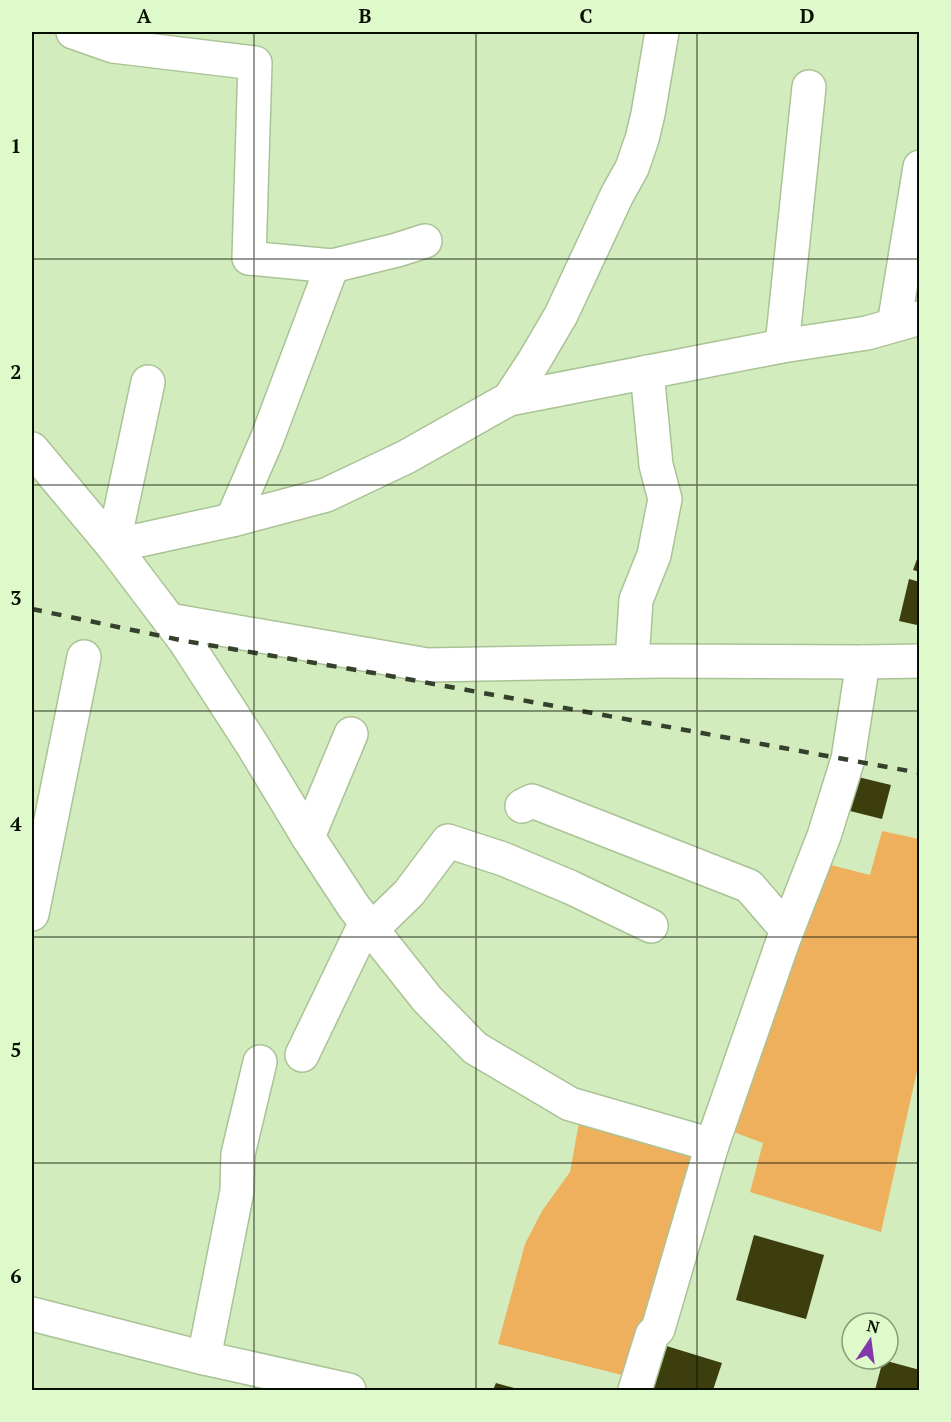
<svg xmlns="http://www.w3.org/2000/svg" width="951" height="1422" font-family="'PT Serif',serif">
<rect width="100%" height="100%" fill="#d2ecbd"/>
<!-- green -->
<g fill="#efb05d">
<path d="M882,831L919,839V1062L881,1232L750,1192L763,1143L728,1130L819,862L870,875Z"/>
<path d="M580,1117L695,1146L630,1377L498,1344L525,1244L542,1211L570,1172Z"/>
</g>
<!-- building -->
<g fill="#3c3e0d">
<path d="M920,551V572L913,570Z"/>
<path d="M909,579L920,582V613L917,625L899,621Z"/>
<path d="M858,777L891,785L882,819L850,811Z"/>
<path d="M754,1235L824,1255L806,1319L736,1300Z"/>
<path d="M660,1344L722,1363L713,1390H646Z"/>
<path d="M883,1360L920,1370V1390H875Z"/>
<path d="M496,1383L521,1390H493Z"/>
</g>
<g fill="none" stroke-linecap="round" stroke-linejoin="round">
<!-- minor casing -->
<g stroke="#aac396" stroke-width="36">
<g id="minor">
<path d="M73,32L113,46L255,63L249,258L332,266L397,250L425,241"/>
<path d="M894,325L920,167"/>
<path d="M782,346L809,87"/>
<path d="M148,382L113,546L232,520L326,495L406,457L509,399L782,346L867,333L920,318"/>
<path d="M509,399L534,361L561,315L617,195L632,168L642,139L648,114L662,32"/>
<path d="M32,449L113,546L185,641L253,746L308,837L354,907L427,999L475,1048L570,1104L712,1145"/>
<path d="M232,520L267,439L332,266"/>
<path d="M169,620L427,665L660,661L863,662L920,661"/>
<path d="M632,661L636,600L654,555L665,499L656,465L647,372"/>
<path d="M522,806L532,801L749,886L787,930"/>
<path d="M308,837L351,734"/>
<path d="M32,914L84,657"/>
<path d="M372,929L409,893L448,841L503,859L570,887L651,926"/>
<path d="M302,1055L366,922"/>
<path d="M32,1314L204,1358L349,1390"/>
<path d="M204,1358L237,1191L238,1154L260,1062"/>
<path d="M635,1390L652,1335L658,1329L712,1145L783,941L824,836L848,759L863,662"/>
</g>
</g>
<!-- minor -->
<use href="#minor" stroke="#fff" stroke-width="33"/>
<!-- rail -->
<path stroke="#36412d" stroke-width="4.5" stroke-dasharray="10 10" stroke-linecap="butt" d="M32,609L185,641L374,673L920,773"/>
</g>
<!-- grid -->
<path fill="none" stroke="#070e02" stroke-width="1.5" stroke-opacity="0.55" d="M254,32V1390M476,32V1390M697,32V1390M32,259H920M32,485H920M32,711H920M32,937H920M32,1163H920"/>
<!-- border -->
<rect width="951" height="1422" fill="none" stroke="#dffaca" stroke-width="66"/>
<!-- north arrow -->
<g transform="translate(870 1341) rotate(13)"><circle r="28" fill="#dffaca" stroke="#899c7a" stroke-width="1.5"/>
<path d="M0-4.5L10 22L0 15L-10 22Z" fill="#8238aa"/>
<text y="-9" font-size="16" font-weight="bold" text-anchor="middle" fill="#070e02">N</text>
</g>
<rect x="33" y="33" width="885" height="1356" fill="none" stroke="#070e02" stroke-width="2"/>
<g font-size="20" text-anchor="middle" font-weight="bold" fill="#070e02">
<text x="144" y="23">A</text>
<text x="365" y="23">B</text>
<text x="586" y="23">C</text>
<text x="807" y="23">D</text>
<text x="16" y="153">1</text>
<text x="16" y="379">2</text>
<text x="16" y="605">3</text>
<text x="16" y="831">4</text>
<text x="16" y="1057">5</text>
<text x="16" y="1283">6</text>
</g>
</svg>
